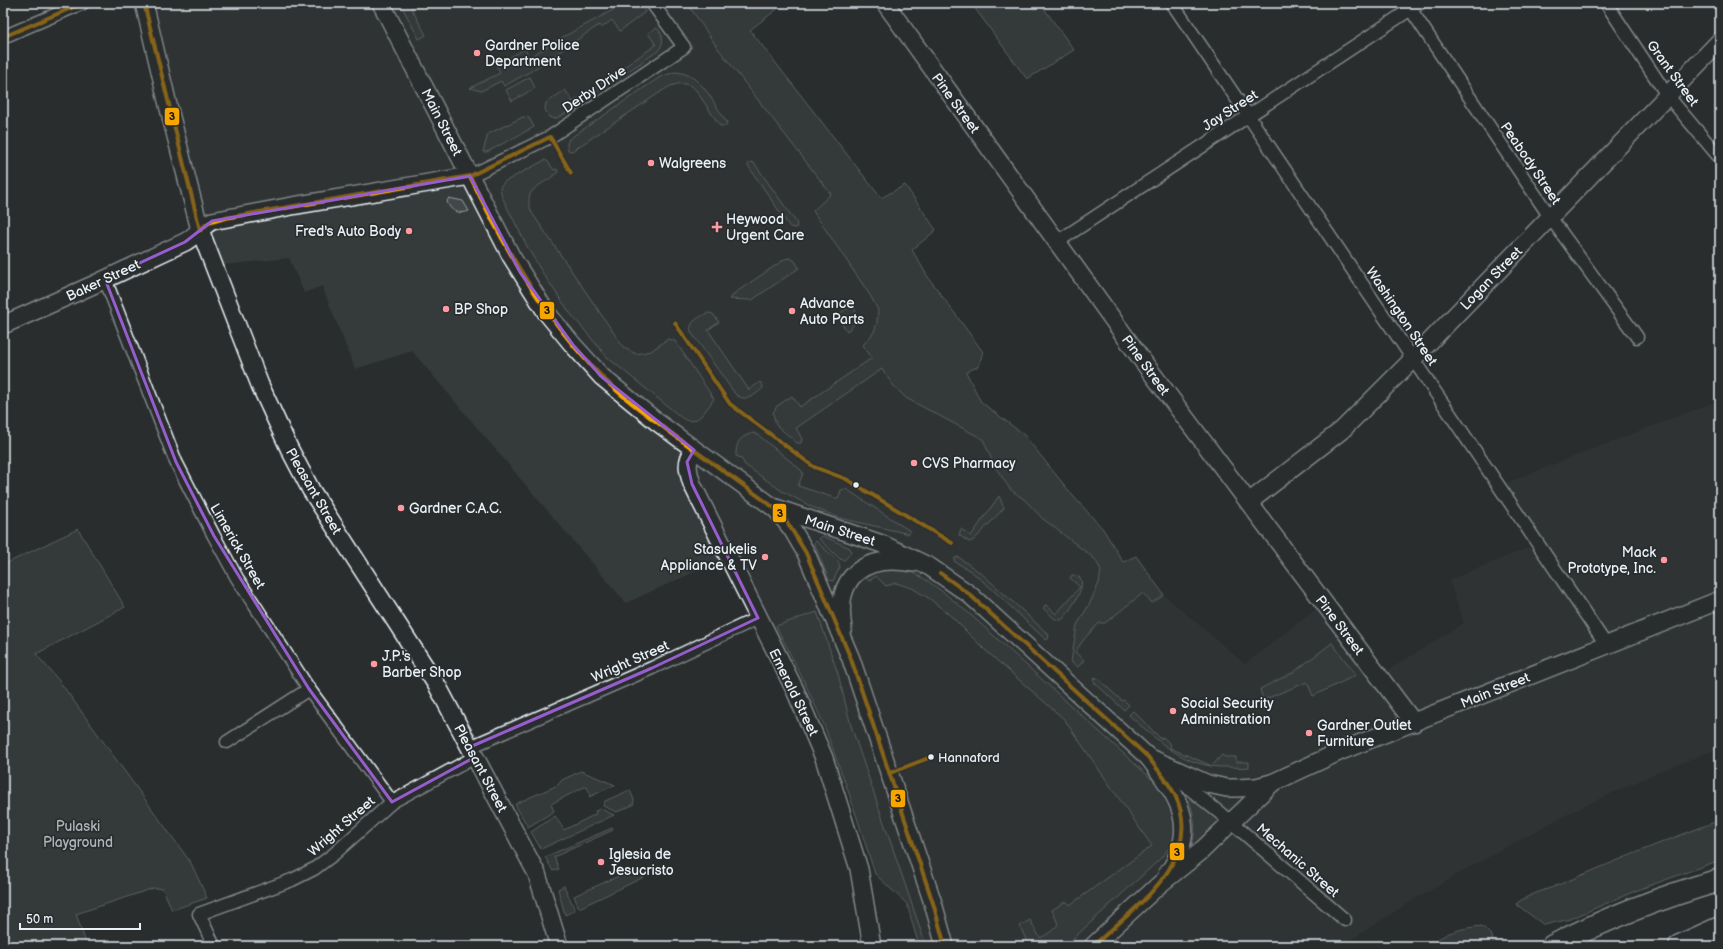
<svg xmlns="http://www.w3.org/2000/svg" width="1723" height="949" font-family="'Balsamiq Sans',sans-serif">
<rect width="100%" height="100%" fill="#2a2d2e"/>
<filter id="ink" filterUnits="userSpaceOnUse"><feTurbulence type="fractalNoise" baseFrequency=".025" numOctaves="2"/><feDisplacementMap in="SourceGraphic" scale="8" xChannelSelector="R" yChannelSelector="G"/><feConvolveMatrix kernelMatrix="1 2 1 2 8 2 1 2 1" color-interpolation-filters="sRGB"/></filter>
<g filter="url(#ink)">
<!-- built -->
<path fill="#363a3b" d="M144,3H777L780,7L750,30L881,198L905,185L936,230L912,250L928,277L983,352L979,366L966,372L981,402L1024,435L1073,496L1103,529L1123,562L1136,556L1164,595L1245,664L1324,603L1379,676L1464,623L1449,580L1537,544L1498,486L1720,400V748L1661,771L1573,811L1479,862L1410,902L1341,946H919L907,904L806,638L774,650L728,558L714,563L626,603L412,351L355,369L322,286L304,293L289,258L213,266Z"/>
<!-- green -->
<g fill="#424648" stroke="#959ca0">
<path d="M400,3H415L416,5L411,8L426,35L419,39Z"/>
<path d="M610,3H641L645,12L620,31L612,20L601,28L599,25L531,71L504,86L501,81L481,91L470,88L500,73L496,65L525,49L529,57L550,45V44L613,10Z"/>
<path d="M687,3H777L780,7L750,30L881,198L905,185L936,230L912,250L928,277L983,352L979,366L966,372L981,402L1024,435L1073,496L1103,529L1123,562L1136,556L1164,595L1152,603L1143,593L1105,623H1099L1084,639L1075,652L1084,660L1078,667L1071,662L1077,625L1089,605L1099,583L1101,570L1095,559L1042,518L1026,501L1010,489L994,465L983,439L906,398L893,385L882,369L796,428L802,439L801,443H797L776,425L773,413L777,406L792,396L800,407L872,358L863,345L874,332L877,323L878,310L870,295L813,211L831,194L717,47Z"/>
<path d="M971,3H1040L1074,50L1027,79Z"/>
<path d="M656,28L658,29C664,37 664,43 658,51L563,115L554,119L549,117L545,109L546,103L565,90L573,102L656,45L648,33Z"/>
<path d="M675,72C701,73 712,101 725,120L727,122L726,126H720L696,90C685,80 674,83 662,91L572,151L568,150L567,144L569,139L660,77Z"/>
<path d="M530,77L535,88L512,101L506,90Z"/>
<path d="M523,117L529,118L534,127L487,152H483L488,134Z"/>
<path d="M545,160L548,162L554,170L557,169L558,172C544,186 520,187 532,213L624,348L636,354L651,351L668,339L675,341L714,399C706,409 697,428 682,418L607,357L570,313L542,272L528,248L502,197L500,187L504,182Z"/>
<path d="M750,162L754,163L796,222L797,225L796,228L790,227L749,167L748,165Z"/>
<path d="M449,198L463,201L469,211C460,215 449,211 447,201Z"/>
<path d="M790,258L795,261L799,268L752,300L730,299L735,293L785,259Z"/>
<path d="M853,305C858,314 857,325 847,331L839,320L843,317L840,313Z"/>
<path d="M709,313L713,314L719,322L708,330L749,390L760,382L762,384L763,388C754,396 747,402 736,395L691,332C688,322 700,316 709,313Z"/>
<path d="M754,433L758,435L801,470L803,473L798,486L838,499L841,490L846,489L910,531L909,534L840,518L812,507L782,491L745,465L741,458L736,456C736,442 740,436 754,433Z"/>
<path d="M999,496L1004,508L974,540L969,542L959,535L961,529L971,536Z"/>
<path d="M78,529L125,607L36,654L60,682L191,863L207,898L172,910L163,889L154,888L76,914L87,946H3V565Z"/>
<path d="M823,536L850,548L851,553L844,560L840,559L819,539Z"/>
<path d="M816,541L838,561L840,567L833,581L829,580L814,543Z"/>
<path d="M958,557L982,574L1047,633L1049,635L1048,639L1046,640L991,588L972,572L954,561L955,558Z"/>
<path d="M878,569C885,569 895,568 903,569C923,573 956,603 972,616L1167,793L1178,815L1174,842L1161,858L1065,946H1024L1027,942L1020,926L1030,920L1040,938C1048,934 1053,931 1058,924L1052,910L1066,901L1070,905L1152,846L1064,719L985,650L951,616L930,599L912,588L902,585L896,583L886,586L876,576L869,581L866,578Z"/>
<path d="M1072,575C1095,576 1070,609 1065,617L1061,620L1055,619L1044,609V606L1046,605L1056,614L1080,587L1070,578Z"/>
<path d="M817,612L838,674L851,726L926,946H919L907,904L875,874L850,796L824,725L804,681L776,626Z"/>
<path d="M1332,643L1356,675L1313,696L1307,682L1263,700L1260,689L1294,672Z"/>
<path d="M1096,677L1122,701L1124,700L1129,705L1124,710L1094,682L1093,679Z"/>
<path d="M1133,711L1161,739L1163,737L1171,745L1170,748L1212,766L1222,755L1225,757H1236V762H1249V767C1242,768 1235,767 1228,767C1184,768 1160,742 1129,715Z"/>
<path d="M581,771L615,785L589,797L590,794L587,787H584L551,804L554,811L553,812L528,827L515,804L558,785L562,780Z"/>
<path d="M630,790L634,800L633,805L617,812L603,806L605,801Z"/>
<path d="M1192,797L1221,821L1194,848L1192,845C1197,829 1194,815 1189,800Z"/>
<path d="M601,809L614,815L541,849L531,832L555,816L564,830L596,814L595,811Z"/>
<path d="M1720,820V860L1635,891L1570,919L1544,925L1516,904C1529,893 1548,890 1563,883C1615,861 1667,840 1720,820Z"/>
<path d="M612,828L613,830L554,857L559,869L553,871L545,857Z"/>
<path d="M632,870L634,874L641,871L644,877L579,908L574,896Z"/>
<path d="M564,886L575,910L565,915L558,889Z"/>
<path d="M1482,926L1492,936L1494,946H1430C1443,932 1463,928 1482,926Z"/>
</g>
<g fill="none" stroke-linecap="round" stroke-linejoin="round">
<!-- street casing -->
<g stroke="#e8f1f8" stroke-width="15">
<g id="street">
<path d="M1172,3L1607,646"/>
<path d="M1606,3L1667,95L1720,158"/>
<path d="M1407,4L1550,217L1637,337"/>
<path d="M3,37L83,3"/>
<path d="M470,176L550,137L684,47L652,3"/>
<path d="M1057,242L1420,3"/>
<path d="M105,279L176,462L214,536L237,578L309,689L392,802"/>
<path d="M227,742L309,689"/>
<path d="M470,747L652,668L758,618"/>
<path d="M1170,773L1231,822L1345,920"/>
<path d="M214,946L199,914L292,880L314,869L334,854L392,802L475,757"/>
</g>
</g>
<!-- secondary casing -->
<g stroke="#e8f1f8" stroke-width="20">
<g id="secondary">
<path d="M144,3L168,105L200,230L260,385L289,448L311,490L438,687L537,874L559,946"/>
<path d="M381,3L511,256L546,312L573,345L602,377L657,422L773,507L882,544L930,567L969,594L1148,757L1208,784L1227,788H1237L1256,787L1272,783L1341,751L1720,600"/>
<path d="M885,3L1142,360L1414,723"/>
<path d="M3,325L93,285L185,242C196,236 202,226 212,221L292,206L470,176"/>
<path d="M694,450C685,462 688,471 692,484L795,690L824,758L859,869L872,946"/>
<path d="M1249,502L1342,430L1413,359L1720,41"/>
<path d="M775,508L792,529L806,553L851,659L933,903L945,946"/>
<path d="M843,628C834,576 864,554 913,563"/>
<path d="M1149,758C1170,786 1194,816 1179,852C1176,860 1173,868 1167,874"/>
<path d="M1093,946L1160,884L1199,853L1272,783"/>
</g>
</g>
<!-- highway casing -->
<g stroke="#e8f1f8" stroke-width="25">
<g id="highway">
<path d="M1553,946C1606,918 1662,897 1720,880"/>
<path d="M1680,946L1720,928"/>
</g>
</g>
<!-- street -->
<use href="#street" stroke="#2a2d2e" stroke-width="12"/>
<!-- secondary -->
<use href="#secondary" stroke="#2a2d2e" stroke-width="17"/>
<!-- highway -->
<use href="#highway" stroke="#2a2d2e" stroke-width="22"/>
<!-- bus-1 casing -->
<g stroke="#2a2d2e" stroke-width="7">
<g id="bus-1">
<path d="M144,3L200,230"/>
<path d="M3,37L83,3"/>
<path d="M470,176C505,249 545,319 602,377C619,394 639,409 658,423C696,452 735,479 773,507L784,517L806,553L851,659L933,903L945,946"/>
<path d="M200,230L208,223L225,218L470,176L550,137L571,173"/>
<path d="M675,323L730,404L814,467L846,479L952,543"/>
<path d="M940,573L969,594L1148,757C1157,769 1168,781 1175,795C1206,860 1135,907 1093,946"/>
<path d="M890,773L931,757"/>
</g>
</g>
<!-- bus-1 -->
<use href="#bus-1" stroke="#f7a600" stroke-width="4"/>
</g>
</g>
<!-- marked area -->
<path d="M0 0H1723V949H0ZM470,176L520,272L573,345L602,377L694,450L687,462L692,484L758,618L652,668L470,747L475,757L392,802L309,689L214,536L176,462L105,279L185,242L212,221Z" fill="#2a2d2e" fill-opacity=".55" fill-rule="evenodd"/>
<path fill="none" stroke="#965dcd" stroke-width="3" stroke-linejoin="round" d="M470,176L520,272L573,345L602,377L694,450L687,462L692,484L758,618L652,668L470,747L475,757L392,802L309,689L214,536L176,462L105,279L185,242L212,221Z"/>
<!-- markers -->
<g fill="#ff9aa2" stroke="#2a2d2e" stroke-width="1.5">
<circle cx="477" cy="53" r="4"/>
<circle cx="651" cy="163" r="4"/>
<path d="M715 221h4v4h4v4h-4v4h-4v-4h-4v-4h4z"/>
<circle cx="409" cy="231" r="4"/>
<circle cx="446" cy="309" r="4"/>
<circle cx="792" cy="311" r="4"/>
<circle cx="914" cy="463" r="4"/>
<circle cx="401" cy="508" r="4"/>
<circle cx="765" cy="557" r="4"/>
<circle cx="1664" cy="560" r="4"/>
<circle cx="374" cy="664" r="4"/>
<circle cx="1173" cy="711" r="4"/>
<circle cx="1309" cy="733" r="4"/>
<circle cx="601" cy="862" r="4"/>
</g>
<g fill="#e8f1f8" stroke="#2a2d2e" stroke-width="1.5">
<circle cx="856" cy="485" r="3.5"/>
<circle cx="931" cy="757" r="3.5"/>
</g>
<g text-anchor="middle" stroke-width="3.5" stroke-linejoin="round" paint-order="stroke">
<!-- bus labels -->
<g font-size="13" fill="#e8f1f8" stroke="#2a2d2e" text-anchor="start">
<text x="938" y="762">Hannaford</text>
</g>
<!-- poi labels -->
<g font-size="14" fill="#e8f1f8" stroke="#2a2d2e" text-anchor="start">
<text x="485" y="50">Gardner Police<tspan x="485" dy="16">Department</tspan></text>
<text x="659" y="168">Walgreens</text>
<text x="726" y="224">Heywood<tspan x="726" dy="16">Urgent Care</tspan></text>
<text x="401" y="236" text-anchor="end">Fred's Auto Body</text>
<text x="800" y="308">Advance<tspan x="800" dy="16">Auto Parts</tspan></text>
<text x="454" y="314">BP Shop</text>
<text x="922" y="468">CVS Pharmacy</text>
<text x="409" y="513">Gardner C.A.C.</text>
<text x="757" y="554" text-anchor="end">Stasukelis<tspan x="757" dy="16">Appliance &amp; TV</tspan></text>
<text x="1656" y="557" text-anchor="end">Mack<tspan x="1656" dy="16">Prototype, Inc.</tspan></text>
<text x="382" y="661">J.P.'s<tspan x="382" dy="16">Barber Shop</tspan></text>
<text x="1181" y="708">Social Security<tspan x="1181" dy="16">Administration</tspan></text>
<text x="1317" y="730">Gardner Outlet<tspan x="1317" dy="16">Furniture</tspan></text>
<text x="609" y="859">Iglesia de<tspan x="609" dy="16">Jesucristo</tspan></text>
</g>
<!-- street labels -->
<g font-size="14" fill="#e8f1f8" stroke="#2a2d2e">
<text transform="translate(1673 73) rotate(54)" y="5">Grant Street</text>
<text transform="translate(594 89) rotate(-34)" y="5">Derby Drive</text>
<text transform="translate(956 103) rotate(54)" y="5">Pine Street</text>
<text transform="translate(1230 110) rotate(-33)" y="5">Jay Street</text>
<text transform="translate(442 122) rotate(63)" y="5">Main Street</text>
<text transform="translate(1531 163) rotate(56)" y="5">Peabody Street</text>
<text transform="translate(1491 278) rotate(-46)" y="5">Logan Street</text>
<text transform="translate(103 280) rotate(-25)" y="5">Baker Street</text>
<text transform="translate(1402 316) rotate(56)" y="5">Washington Street</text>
<text transform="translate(1146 365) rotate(54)" y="5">Pine Street</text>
<text transform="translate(314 491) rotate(60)" y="5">Pleasant Street</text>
<text transform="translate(840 530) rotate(18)" y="5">Main Street</text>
<text transform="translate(238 546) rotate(60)" y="5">Limerick Street</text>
<text transform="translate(1340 625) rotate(53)" y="5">Pine Street</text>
<text transform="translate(630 661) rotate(-24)" y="5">Wright Street</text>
<text transform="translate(1495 690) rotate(-22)" y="5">Main Street</text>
<text transform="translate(794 692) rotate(64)" y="5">Emerald Street</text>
<text transform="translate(481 768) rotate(62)" y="5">Pleasant Street</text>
<text transform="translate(341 826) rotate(-41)" y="5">Wright Street</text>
<text transform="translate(1298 860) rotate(41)" y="5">Mechanic Street</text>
</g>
<!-- park labels -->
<g font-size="14" fill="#aeb5ba" stroke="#2a2d2e">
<text x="78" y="831">Pulaski<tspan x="78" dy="16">Playground</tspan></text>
</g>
</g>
<g stroke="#2a2d2e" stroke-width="1.5">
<rect x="164" y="107" width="16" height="19" rx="4" fill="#f7a600"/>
<rect x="539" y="301" width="16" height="19" rx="4" fill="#f7a600"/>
<rect x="772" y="503" width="15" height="20" rx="4" fill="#f7a600"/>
<rect x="890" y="789" width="16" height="19" rx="4" fill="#f7a600"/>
<rect x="1169" y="842" width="16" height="19" rx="4" fill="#f7a600"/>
</g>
<g font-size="11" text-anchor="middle" font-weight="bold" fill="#111">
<text x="172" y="120">3</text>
<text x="547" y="314">3</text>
<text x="780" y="517">3</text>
<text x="898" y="802">3</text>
<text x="1177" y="856">3</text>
</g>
<!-- margin -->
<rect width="1723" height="949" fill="none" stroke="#2a2d2e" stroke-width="16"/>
<rect x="8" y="8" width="1707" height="933" fill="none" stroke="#e8f1f8" stroke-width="1.5" filter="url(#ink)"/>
<!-- scale -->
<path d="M20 923v6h120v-6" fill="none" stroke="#e8f1f8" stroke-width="2"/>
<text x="26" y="923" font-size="12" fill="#e8f1f8" stroke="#2a2d2e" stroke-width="3" paint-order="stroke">50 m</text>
</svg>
